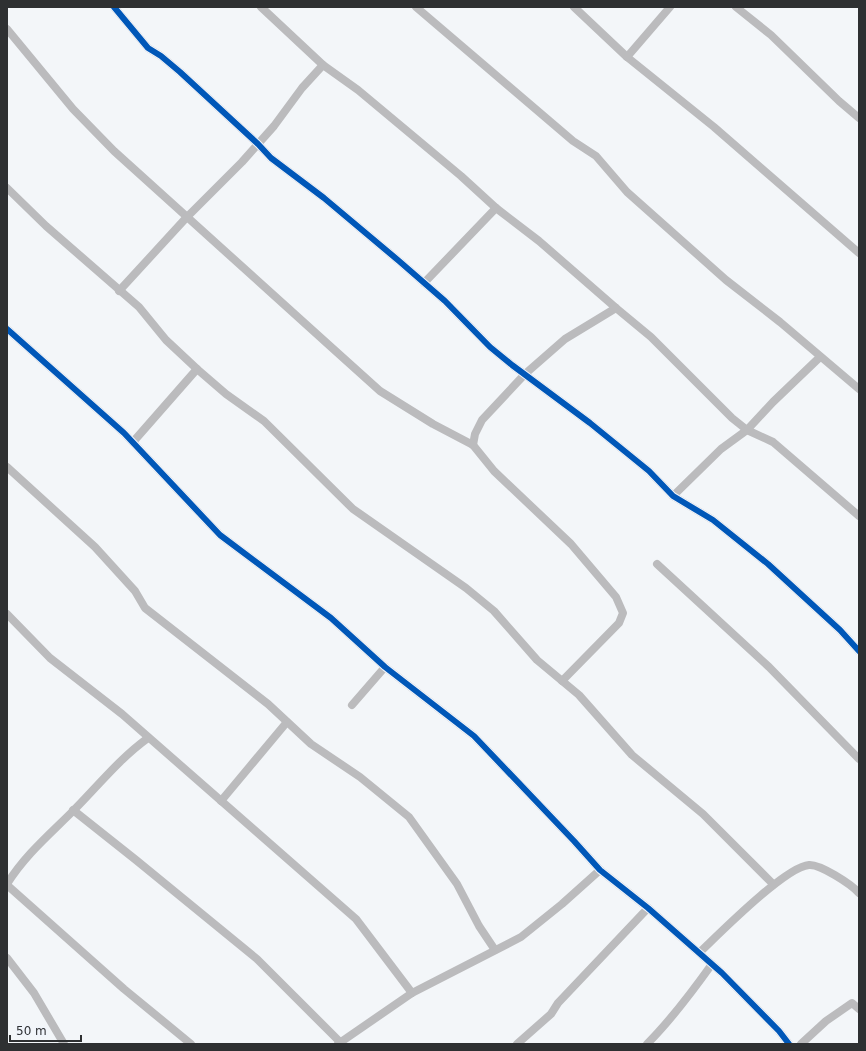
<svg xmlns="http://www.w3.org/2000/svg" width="866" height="1051" font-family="'DejaVu Sans',sans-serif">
<rect width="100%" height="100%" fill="#f3f6f9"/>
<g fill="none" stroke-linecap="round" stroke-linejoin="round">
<!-- street -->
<g stroke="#bbbbbd" stroke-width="8">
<path d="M114,7L148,48L161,56L180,72L258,144L271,158L324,198L399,261L445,301L490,347L512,365L590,423L649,471L673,496L713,520L768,564L840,630L859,651"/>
<path d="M261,7L323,65L358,90L461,176L496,208L539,241L616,308L651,337L732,418L747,430L773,442L859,516"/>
<path d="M416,7L573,141L596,156L627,192L726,280L780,322L859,389"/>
<path d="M574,7L627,57L714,127L859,253"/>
<path d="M736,7L771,35L839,101L859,118"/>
<path d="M7,29L73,109L114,151L330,346L380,391L433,424L473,445L494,471L571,544L616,597L623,613L619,623L562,681"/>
<path d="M627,57L670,7"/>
<path d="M7,188L46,226L139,307L166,340L197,369L226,394L264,421L353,509L466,588L494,611L537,660L579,695L632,755L703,814L773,884"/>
<path d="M424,283L496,208"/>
<path d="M119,291L186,218L242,162L274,126L302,88L323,65"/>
<path d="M7,329L124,433L220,535L331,618L385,667L474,736L574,841L600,870L648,908L722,973L779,1031L789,1044"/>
<path d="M133,442L197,369"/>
<path d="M473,445L475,434L482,420L525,374L565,339L616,308"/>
<path d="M7,467L95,547L135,591L145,608L268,704L311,744L360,777L409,817L457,884L479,926L495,950"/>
<path d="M673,496L721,449L747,430L773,402L820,357"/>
<path d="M657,564L769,667L859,759"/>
<path d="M7,614L50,658L122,714L356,919L412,993"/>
<path d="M352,705L385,667"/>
<path d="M221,801L287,722"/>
<path d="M73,810L136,860L257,959L342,1044"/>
<path d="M7,884C25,855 50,834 73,811C98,786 119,759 148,738"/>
<path d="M7,885L124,989L191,1044"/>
<path d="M700,952C719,934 785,867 809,865C820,864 851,884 859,893"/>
<path d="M7,958L34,993L64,1044"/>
<path d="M338,1044L412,993L521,937L562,904L600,870"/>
<path d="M517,1044L551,1014L558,1003L648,908"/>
<path d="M647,1044C672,1019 692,992 712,964"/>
<path d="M801,1044L826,1021L852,1003L859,1009"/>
</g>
<!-- cycleway casing -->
<g stroke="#f1f5fb" stroke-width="8">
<g id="cycleway">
<path d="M114,7L148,48L161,56L180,72L258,144L271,158L324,198L399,261L445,301L490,347L512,365L590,423L649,471L673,496L713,520L768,564L840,630L859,651"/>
<path d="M7,329L124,433L220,535L331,618L385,667L474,736L574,841L600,870L648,908L722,973L779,1031L789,1044"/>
</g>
</g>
<!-- cycleway -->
<use href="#cycleway" stroke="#0057b8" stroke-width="6"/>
</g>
<!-- border -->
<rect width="866" height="1051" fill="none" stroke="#2e3032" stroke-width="16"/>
<!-- scale -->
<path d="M10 1035v6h71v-6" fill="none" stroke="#2e3032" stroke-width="2"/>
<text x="16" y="1035" font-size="12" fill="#2e3032" stroke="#f1f5fb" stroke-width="3" paint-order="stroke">50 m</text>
</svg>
